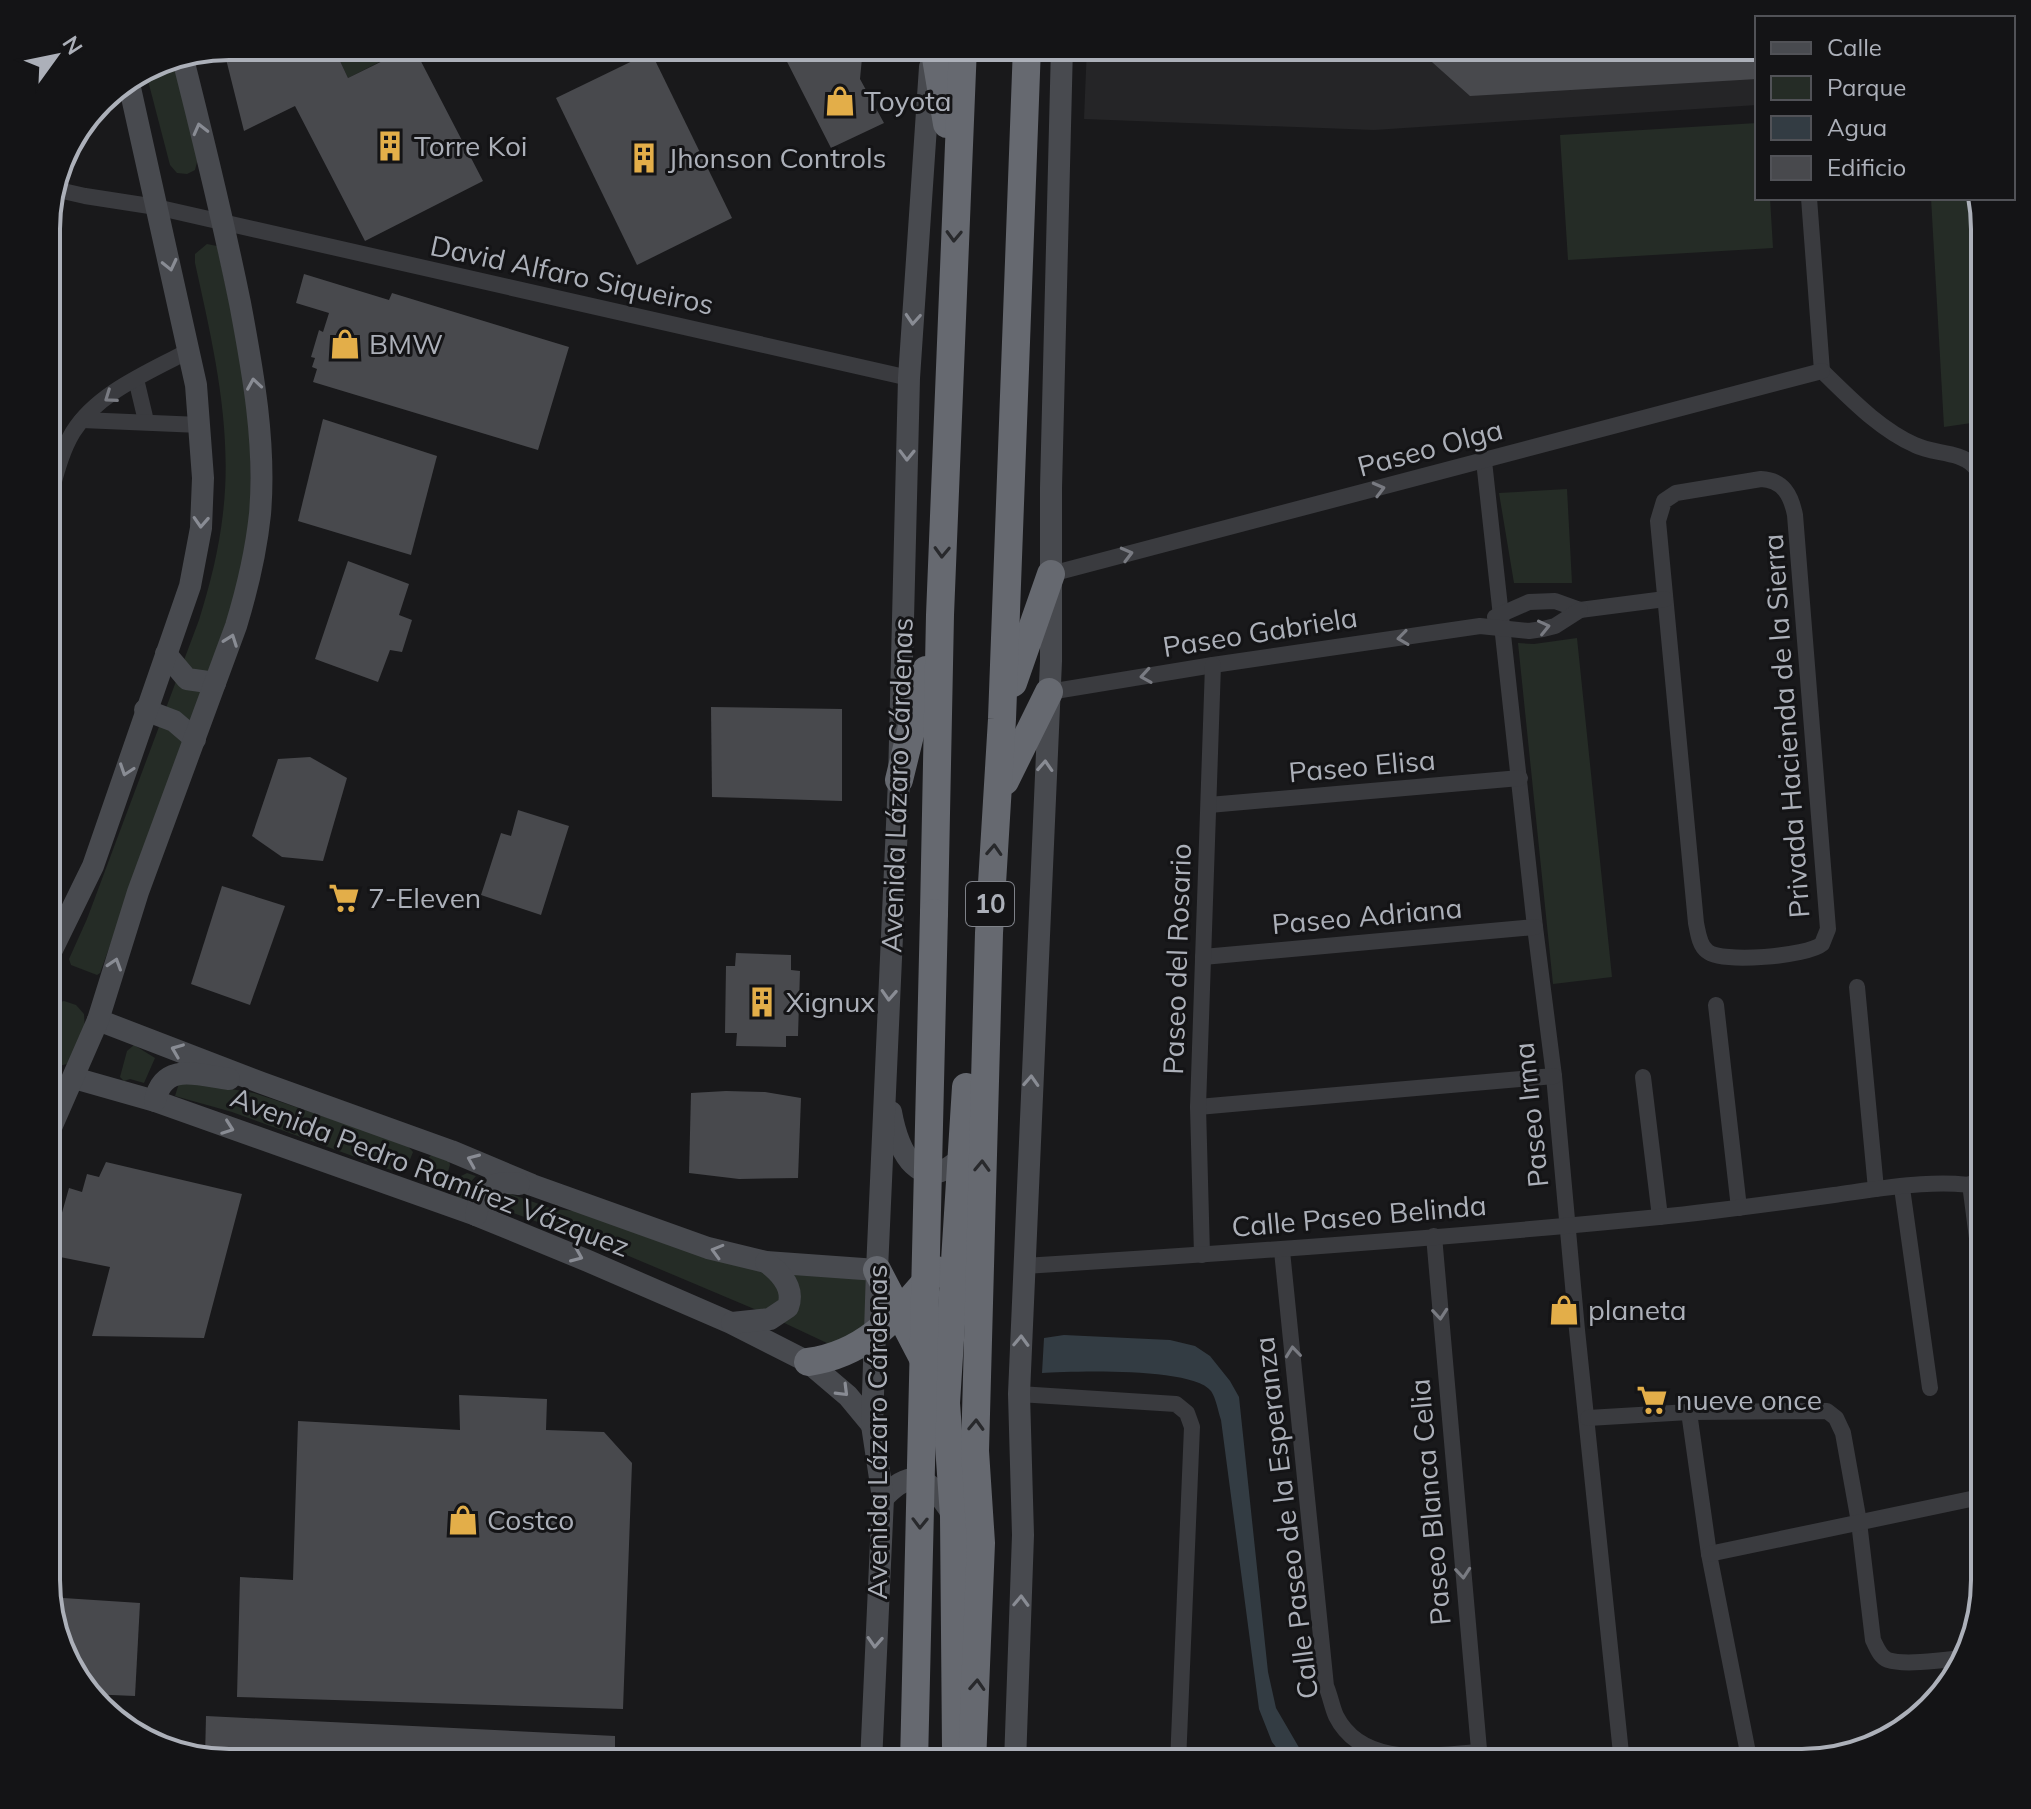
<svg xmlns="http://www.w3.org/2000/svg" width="2031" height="1809" font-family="Mulish,sans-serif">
<rect width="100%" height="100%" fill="#19191b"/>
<!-- built -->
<path fill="#252527" d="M1087,46H1757V105L1374,130L1084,119Z"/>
<!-- green -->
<g fill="#252c26">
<path d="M333,46H411L348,78Z"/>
<path d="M172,57L198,158L195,170L187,174L177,173L170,165L145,69L159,60Z"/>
<path d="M1757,123V198H1770L1773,248L1568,260L1560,135Z"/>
<path d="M1931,198H1979L1985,229V421L1944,427Z"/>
<path d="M207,244L217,246L250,398L251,516L240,584L100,973L97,975L71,965L69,959L87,919L199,620C210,585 219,549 223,513C233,428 213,345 195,263V254Z"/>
<path d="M1567,489L1572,583H1514L1499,493Z"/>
<path d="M1577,638L1612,977L1553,984L1518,643L1534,644Z"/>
<path d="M64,1001L76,1005L84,1014L85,1031L67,1064L55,1067L46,1064V1010L52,1004Z"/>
<path d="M134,1045L155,1058L144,1083L130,1079L124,1081L120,1077L127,1051Z"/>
<path d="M180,1080L254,1093L406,1144L413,1152L405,1172L399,1173L232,1112L175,1096Z"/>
<path d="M431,1155L449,1161L450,1165L444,1185L440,1187L425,1180C422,1173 425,1161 431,1155Z"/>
<path d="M467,1173L476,1176L467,1186L465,1202L457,1197L454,1188L457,1178Z"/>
<path d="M505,1192L553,1209L598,1213L624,1224L867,1273L868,1359H861L759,1311L624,1254L500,1208L498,1202L500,1195Z"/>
</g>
<!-- water -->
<path fill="#333c43" d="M1064,1335L1170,1340L1195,1346L1210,1356L1230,1381L1239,1397L1268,1672L1276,1708L1308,1763H1288L1272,1742L1259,1709L1221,1420C1218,1411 1216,1398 1211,1391C1193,1367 1072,1371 1042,1373L1044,1338Z"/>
<!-- building -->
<g fill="#48494d">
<path d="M229,46H333L348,78L413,46L483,181L365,241L295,106L244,131L223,47Z"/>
<path d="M554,46H582L560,58Z"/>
<path d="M779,46H859L862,58L860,79L884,123L831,148Z"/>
<path d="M1414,46H1746L1749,62H1757V79L1470,96Z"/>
<path d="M651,52L732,218L637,265L556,98Z"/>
<path d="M304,274L389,300L392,293L569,347L538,450L313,382L317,369L312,367L315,358L311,357L319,330L323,332L329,313L296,303Z"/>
<path d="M323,419L437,456L411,555L298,521Z"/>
<path d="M348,561L409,584L399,615L412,620L402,652L390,650L378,682L315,659Z"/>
<path d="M711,707L842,709V801L712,797Z"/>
<path d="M310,757L347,778L323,861L282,857L252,836L278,759Z"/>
<path d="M518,810L569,826L541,915L481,895L501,833L511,836Z"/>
<path d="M222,886L285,906L250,1005L191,984Z"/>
<path d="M736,953L791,955V970L800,971L798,1036H786V1047L736,1046L737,1033H725L726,966H735Z"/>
<path d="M726,1091L765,1092L801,1098L798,1178L739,1179L689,1173L691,1093Z"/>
<path d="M106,1162L242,1194L204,1338L92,1336L110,1267L50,1255L69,1188L82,1192L87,1174L99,1177Z"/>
<path d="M459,1395L547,1399L546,1430L604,1432L632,1463L623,1709L237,1697L240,1577L293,1580L298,1421L460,1430Z"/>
<path d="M48,1597L140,1603L135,1696L88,1694L65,1661Z"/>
<path d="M206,1716L615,1736V1763H228L205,1758Z"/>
</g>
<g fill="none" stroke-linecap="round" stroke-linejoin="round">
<!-- street -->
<g stroke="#3a3b3f" stroke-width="16">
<path d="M54,189L85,196L156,207L909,378"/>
<path d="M1809,198L1822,371"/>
<path d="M1822,371C1850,398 1879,429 1915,445C1933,454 1959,451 1973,465C1985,476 1983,498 1985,513"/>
<path d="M136,379L146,421"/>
<path d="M82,420L200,425"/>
<path d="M1484,461L1535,927L1554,1076L1577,1330L1622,1763"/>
<path d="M1761,479C1783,480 1791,495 1795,515L1828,929L1822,944C1808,956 1721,964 1707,951C1699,945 1698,932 1696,923L1658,521L1664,501L1676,493Z"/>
<path d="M46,509C54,484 59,455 73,432C98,392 150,372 190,350"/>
<path d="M1051,574L1822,371"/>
<path d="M1495,617L1529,602L1555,601L1580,610L1665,599"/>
<path d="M1049,692L1213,665L1480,626L1529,631L1543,629L1555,626L1580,610"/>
<path d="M1209,805L1520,778"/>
<path d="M1203,957L1535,927"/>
<path d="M1857,987L1876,1189"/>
<path d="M1716,1005L1739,1208"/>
<path d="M1643,1077L1660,1217"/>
<path d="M1198,1107L1554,1076"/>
<path d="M1970,1184L1985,1300"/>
<path d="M1902,1188L1930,1388"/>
<path d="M1434,1236L1480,1761"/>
<path d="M1282,1251L1326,1686C1330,1695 1332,1707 1336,1716C1363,1769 1431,1755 1480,1752"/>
<path d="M1202,1255L1198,1107L1213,665"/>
<path d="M1024,1266C1236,1253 1448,1238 1659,1217C1718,1211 1776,1203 1834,1195C1878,1189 1943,1177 1985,1188"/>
<path d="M1019,1394L1176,1404L1187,1413L1192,1427L1178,1763"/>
<path d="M1689,1412L1709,1554L1750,1763"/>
<path d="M1588,1418L1689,1412L1827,1411L1836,1418L1843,1433L1859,1522L1873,1640C1877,1648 1880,1657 1888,1660C1906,1666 1946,1659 1966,1658"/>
<path d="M1709,1554L1985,1496"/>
</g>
<!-- secondary -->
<g stroke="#484a4f" stroke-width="22">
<path d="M166,654L187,679L215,683"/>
<path d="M145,710L174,721L195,739"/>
<path d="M46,962L93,866L190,586L201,528L203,478L196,385L128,79"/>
<path d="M98,1020L262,1083L451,1151L532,1185L708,1248L766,1262L877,1270"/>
<path d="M74,1078L155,1101L476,1215L588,1261L731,1323L808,1362L848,1396L872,1425"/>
<path d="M155,1101C163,1061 198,1075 229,1079"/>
<path d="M891,1112C898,1151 920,1198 962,1157"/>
<path d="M46,1139L98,1020L138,892L236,626C247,590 256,552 260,514C266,444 253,372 240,303C223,220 203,138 182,55"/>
<path d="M476,1215C481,1188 492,1180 519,1184"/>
<path d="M732,1323L770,1319L788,1307C795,1288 781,1273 766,1262"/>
<path d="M883,1498C917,1461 932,1484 954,1516"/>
<path d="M871,1763L883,1498L872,1425L877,1270L899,780L909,378L930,67"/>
<path d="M1015,1763L1023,1535L1019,1394L1051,661V488L1062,46"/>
</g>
<!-- highway -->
<g stroke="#666970" stroke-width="28">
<path d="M934,46L947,124"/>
<path d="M1013,683L1051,574"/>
<path d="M899,780L926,670"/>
<path d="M1005,781L1049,692"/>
<path d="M934,913L940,615L963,46"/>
<path d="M877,1270L927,1366"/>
<path d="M808,1362C868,1354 898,1314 936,1270"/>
<path d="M956,1748L954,1516L946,1403L966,1087"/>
<path d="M972,1763L981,1543L975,1451L989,933L1002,719L1027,46"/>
</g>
<!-- highway-bridge -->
<path stroke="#666970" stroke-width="28" d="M914,1763L934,913"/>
</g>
<!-- one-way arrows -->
<defs><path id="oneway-chevron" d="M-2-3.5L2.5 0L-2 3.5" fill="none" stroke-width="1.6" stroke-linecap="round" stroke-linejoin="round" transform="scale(2)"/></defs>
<g stroke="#898c94">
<use href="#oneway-chevron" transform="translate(200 129) rotate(-104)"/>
<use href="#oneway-chevron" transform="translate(170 265) rotate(77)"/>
<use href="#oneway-chevron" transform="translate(913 319) rotate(94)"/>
<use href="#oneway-chevron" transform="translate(254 384) rotate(-99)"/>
<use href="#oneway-chevron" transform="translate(907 455) rotate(91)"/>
<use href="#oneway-chevron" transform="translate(201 522) rotate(93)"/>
<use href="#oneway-chevron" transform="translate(231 640) rotate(-70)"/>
<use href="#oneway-chevron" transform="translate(1045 766) rotate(-87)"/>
<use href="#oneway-chevron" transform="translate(126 770) rotate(109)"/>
<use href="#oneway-chevron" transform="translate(115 964) rotate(-72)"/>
<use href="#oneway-chevron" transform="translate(889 995) rotate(93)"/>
<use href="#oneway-chevron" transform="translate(177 1050) rotate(-158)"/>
<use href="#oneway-chevron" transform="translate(1031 1081) rotate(-87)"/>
<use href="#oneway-chevron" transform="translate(228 1128) rotate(20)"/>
<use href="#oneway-chevron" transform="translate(473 1160) rotate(-157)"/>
<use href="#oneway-chevron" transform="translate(717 1251) rotate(-164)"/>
<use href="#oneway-chevron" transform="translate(577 1256) rotate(23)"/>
<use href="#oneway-chevron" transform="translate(1021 1341) rotate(-88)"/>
<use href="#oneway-chevron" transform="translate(843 1391) rotate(45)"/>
<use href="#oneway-chevron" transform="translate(1021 1601) rotate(-88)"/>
<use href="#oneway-chevron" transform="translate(875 1642) rotate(93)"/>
</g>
<g stroke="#28292c">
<use href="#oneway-chevron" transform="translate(954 236) rotate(92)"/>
<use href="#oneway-chevron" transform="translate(942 552) rotate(92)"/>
<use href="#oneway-chevron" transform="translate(994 850) rotate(-87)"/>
<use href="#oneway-chevron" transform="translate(982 1166) rotate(-88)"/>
<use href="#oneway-chevron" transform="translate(976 1425) rotate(-88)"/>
<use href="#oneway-chevron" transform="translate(920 1523) rotate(91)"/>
<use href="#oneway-chevron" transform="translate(977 1685) rotate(-87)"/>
</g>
<g stroke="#797b82">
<use href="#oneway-chevron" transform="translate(110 397) rotate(145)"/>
<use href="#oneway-chevron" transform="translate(1379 489) rotate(-15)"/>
<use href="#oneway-chevron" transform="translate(1127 554) rotate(-15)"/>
<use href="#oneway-chevron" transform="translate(1544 627) rotate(-13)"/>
<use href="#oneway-chevron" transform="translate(1403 638) rotate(172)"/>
<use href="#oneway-chevron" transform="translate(1146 676) rotate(171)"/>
<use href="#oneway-chevron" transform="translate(1440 1314) rotate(85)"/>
<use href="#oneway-chevron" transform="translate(1293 1352) rotate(-96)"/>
<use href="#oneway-chevron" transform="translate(1463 1573) rotate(85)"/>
</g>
<!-- icons -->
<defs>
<g id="shop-bare" transform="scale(2.4)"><path d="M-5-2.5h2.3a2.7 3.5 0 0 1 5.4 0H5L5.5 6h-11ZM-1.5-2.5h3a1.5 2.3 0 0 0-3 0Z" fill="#e3ae49" stroke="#141416" stroke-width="2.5" paint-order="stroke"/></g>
<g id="building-bare" transform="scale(2.4)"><path d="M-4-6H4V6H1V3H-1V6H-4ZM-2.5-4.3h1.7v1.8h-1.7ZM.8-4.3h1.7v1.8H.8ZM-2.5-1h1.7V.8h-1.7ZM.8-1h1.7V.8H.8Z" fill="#e3ae49" stroke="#141416" stroke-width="2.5" paint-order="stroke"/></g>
<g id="supermarket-bare" transform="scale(2.4)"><path d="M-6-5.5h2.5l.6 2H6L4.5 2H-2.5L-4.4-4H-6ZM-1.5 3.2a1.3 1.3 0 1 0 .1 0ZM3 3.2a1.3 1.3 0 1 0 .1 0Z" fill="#e3ae49" stroke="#141416" stroke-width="2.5" paint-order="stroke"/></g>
</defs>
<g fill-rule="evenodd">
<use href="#shop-bare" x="840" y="101"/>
<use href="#building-bare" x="390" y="146"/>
<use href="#building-bare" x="644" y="158"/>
<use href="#shop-bare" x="345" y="344"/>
<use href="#supermarket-bare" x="344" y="898"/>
<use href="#building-bare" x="762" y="1002"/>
<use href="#shop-bare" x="1564" y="1310"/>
<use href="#supermarket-bare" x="1652" y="1400"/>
<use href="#shop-bare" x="463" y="1520"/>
</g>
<g text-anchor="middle" stroke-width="6" stroke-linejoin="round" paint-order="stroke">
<!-- shield labels -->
<rect fill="#141416" stroke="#7e8188" stroke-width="2" x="966" y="882" width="48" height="44" rx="6"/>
<g font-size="26" font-weight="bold" fill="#acb0b9">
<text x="990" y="913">10</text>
</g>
<!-- poi labels -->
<g font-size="28" fill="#acb0b9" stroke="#141416" text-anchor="start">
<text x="864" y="111">Toyota</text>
<text x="414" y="156">Torre Koi</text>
<text x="668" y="168">Jhonson Controls</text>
<text x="369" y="354">BMW</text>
<text x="368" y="908">7-Eleven</text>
<text x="786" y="1012">Xignux</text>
<text x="1588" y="1320">planeta</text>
<text x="1676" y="1410">nueve once</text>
<text x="487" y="1530">Costco</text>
</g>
<!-- street labels -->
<g font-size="28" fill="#acb0b9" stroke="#141416">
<text transform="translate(572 275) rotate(12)" y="10">David Alfaro Siqueiros</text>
<text transform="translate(1430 448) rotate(-15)" y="10">Paseo Olga</text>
<text transform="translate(1260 632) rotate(-9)" y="10">Paseo Gabriela</text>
<text transform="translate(1786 726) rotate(-94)" y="10">Privada Hacienda de la Sierra</text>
<text transform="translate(1362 766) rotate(-5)" y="10">Paseo Elisa</text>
<text transform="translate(897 785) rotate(-88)" y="10">Avenida Lázaro Cárdenas</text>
<text transform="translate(1367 916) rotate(-5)" y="10">Paseo Adriana</text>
<text transform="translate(1177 959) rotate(-88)" y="10">Paseo del Rosario</text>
<text transform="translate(1531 1115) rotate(-96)" y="10">Paseo Irma</text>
<text transform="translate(430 1172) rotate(21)" y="10">Avenida Pedro Ramírez Vázquez</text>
<text transform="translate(1359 1216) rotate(-5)" y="10">Calle Paseo Belinda</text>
<text transform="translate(877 1432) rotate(-90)" y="10">Avenida Lázaro Cárdenas</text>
<text transform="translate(1430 1502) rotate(-95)" y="10">Paseo Blanca Celia</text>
<text transform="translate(1286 1518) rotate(-97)" y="10">Calle Paseo de la Esperanza</text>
</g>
</g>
<!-- crop -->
<path d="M0 0H2031V1809H0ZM229 60H1802A169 169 0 0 1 1971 229V1580A169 169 0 0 1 1802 1749H229A169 169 0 0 1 60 1580V229A169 169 0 0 1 229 60Z" fill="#141416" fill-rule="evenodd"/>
<path fill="none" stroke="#acb0b9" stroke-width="4" d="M229 60H1802A169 169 0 0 1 1971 229V1580A169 169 0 0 1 1802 1749H229A169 169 0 0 1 60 1580V229A169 169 0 0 1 229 60Z"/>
<!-- legend -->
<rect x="1755" y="16" width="260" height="184" fill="#141416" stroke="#515257" stroke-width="2"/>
<rect x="1771" y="42" width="40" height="12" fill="#484a4f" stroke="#515257" stroke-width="2"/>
<text x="1827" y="56" font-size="24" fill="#acb0b9">Calle</text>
<rect x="1771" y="76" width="40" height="24" fill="#252c26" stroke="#515257" stroke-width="2"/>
<text x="1827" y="96" font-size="24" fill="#acb0b9">Parque</text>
<rect x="1771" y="116" width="40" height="24" fill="#333c43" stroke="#515257" stroke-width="2"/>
<text x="1827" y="136" font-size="24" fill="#acb0b9">Agua</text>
<rect x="1771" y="156" width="40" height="24" fill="#48494d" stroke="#515257" stroke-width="2"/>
<text x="1827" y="176" font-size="24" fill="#acb0b9">Edificio</text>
<!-- north arrow -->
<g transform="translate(56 56) rotate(57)" stroke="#141416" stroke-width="6" paint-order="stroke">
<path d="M0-6L14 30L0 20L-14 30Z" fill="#acb0b9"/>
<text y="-12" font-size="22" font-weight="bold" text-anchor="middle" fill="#acb0b9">N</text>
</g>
</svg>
